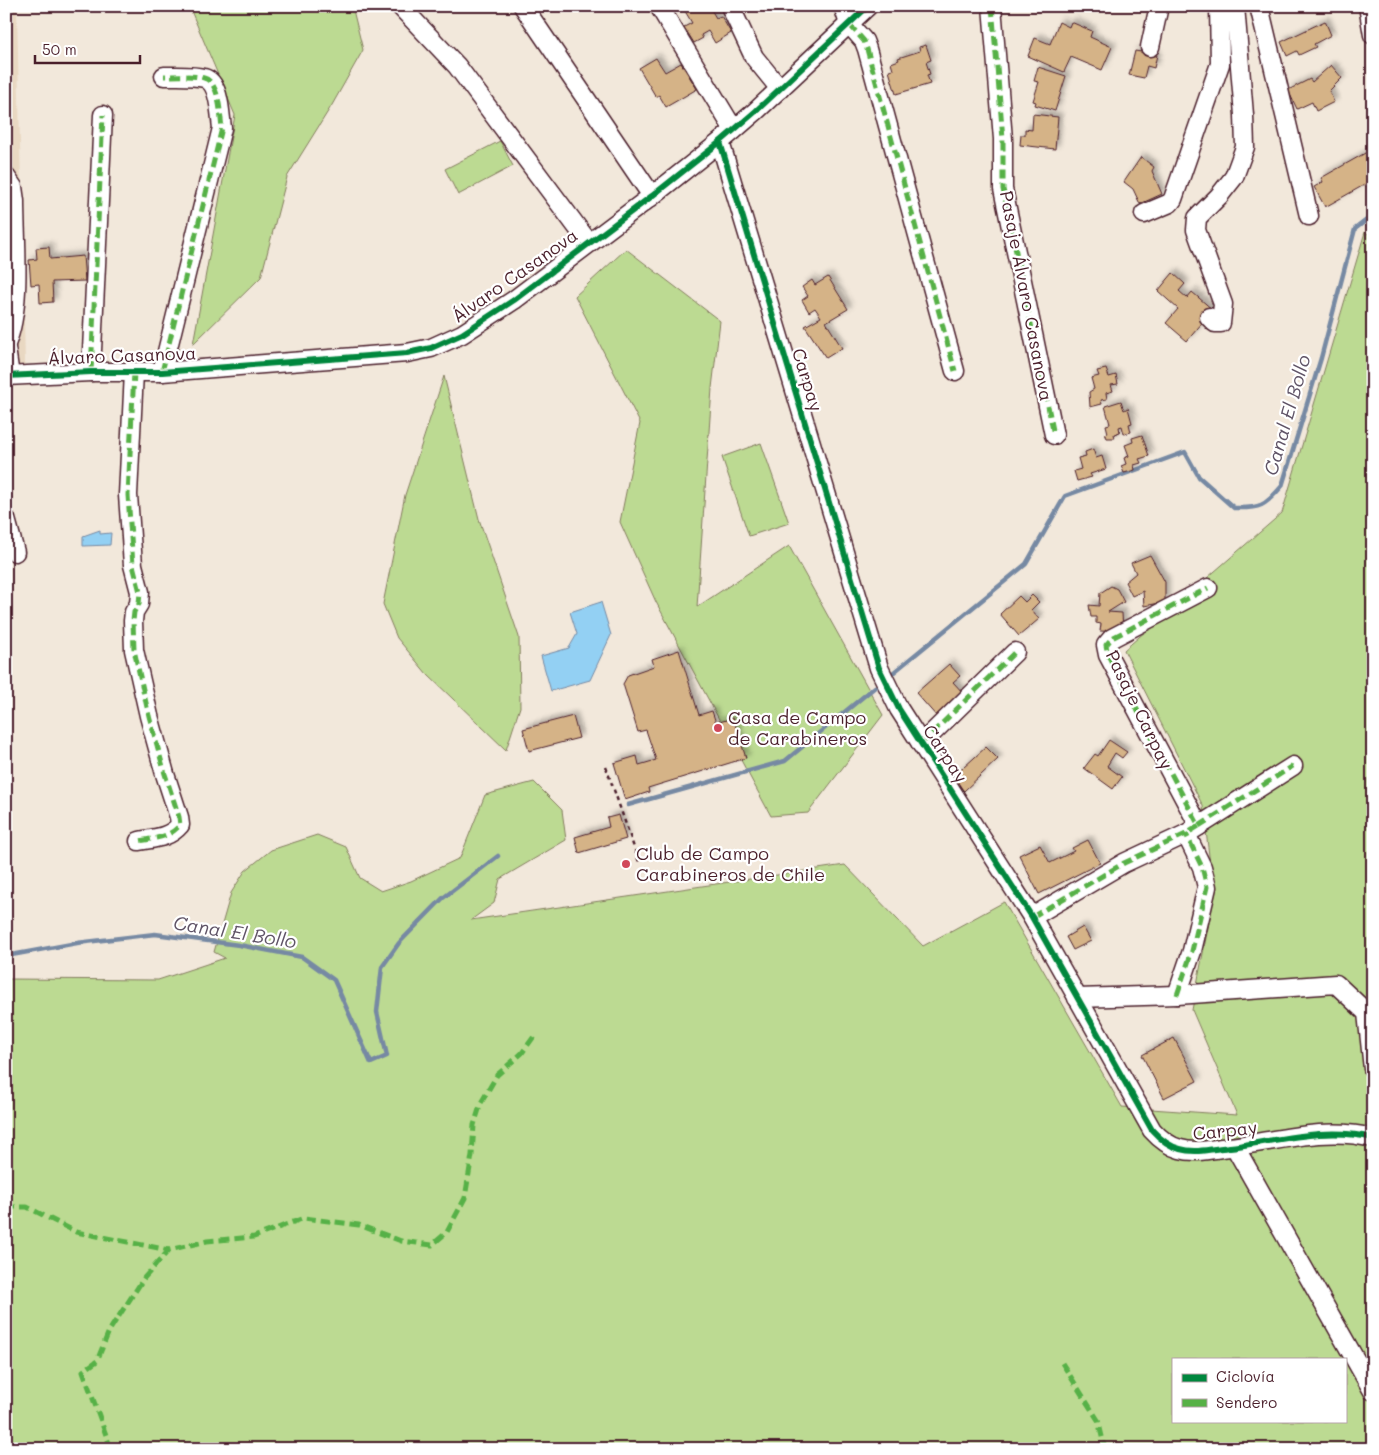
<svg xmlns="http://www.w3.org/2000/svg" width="1379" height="1455" font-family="Mali,sans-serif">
<defs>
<filter id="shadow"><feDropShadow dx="4" dy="-4" stdDeviation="2.5" flood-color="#0004"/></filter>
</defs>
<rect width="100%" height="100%" fill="#f2e8db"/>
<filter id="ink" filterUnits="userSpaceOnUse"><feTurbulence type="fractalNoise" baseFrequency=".02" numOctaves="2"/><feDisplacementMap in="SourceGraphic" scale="10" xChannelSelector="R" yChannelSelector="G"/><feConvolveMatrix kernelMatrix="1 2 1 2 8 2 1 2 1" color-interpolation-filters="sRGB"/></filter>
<g filter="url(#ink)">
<!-- built -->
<path fill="#e9d8c2" d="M6,6H16L17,10L25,364L6,367Z"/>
<!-- green -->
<g fill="#bcda92" stroke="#837c5e" fill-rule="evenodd">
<path d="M189,6H352L363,50L332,105L287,177L261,277L193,344L235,115Z"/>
<path d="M500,141L513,166L458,195L445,169Z"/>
<path d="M1365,232L1373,237V1449H6V979L158,980L225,958L214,952L231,893L245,871L271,850L317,835L346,847L360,878L381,891L411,881L460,858L485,795L534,782L562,810L566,840L500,879L494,903L471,920L845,865L923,946L1004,902L1122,1107L1237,1115L1192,1010L1214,897L1203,806L1124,650L1282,513ZM1173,1359H1345V1421H1173Z"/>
<path d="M626,249L720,321L712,388L697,607L789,546L883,715L808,813L771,816L656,602L620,522L640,423L575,296Z"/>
<path d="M444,376L479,519L519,637L520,707L506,750L427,674L397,638L383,604L405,495Z"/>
<path d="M761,443L789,523L749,536L722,457Z"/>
</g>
<!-- water -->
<g fill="#93d0f3" stroke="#7689a3">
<path d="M100,530V534L111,533L110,545L83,546V536Z"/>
<path d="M601,602L611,635L590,680L551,691L541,656L569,648L577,634L570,612Z"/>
</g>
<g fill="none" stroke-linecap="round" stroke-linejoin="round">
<!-- stream -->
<g stroke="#7689a3" stroke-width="4.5">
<path d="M894,672L1026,564L1065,496L1185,452L1199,477L1234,508C1260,509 1265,506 1282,486L1321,358L1355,229L1373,215"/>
<path d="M628,805L785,761L875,687"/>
<path d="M6,956L77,943L155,934L239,945L302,957L334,980L371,1063L387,1056L377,1012L382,967L399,943L443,898L498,856"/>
</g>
</g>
<!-- building -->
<g fill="#d5b387" stroke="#4a1f2b" filter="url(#shadow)">
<path d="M682,6H709L716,18L721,16L731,33L715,43L708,31L701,35L703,38L694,43L684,27L692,23Z"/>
<path d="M1325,21L1331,35L1314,44L1316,47L1299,55L1297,51L1287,56L1281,42Z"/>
<path d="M1059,22L1069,27L1071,22L1092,31L1090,37L1112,47L1102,70L1071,57L1064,72L1028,56L1035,38L1050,44Z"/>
<path d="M926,45L931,60L926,62L930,74L927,75L930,84L896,94L889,71L893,70L891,63L899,60L898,58L920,51L919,47Z"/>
<path d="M1141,49L1152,51L1151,54L1157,55L1154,68L1147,66L1144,78L1129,75L1135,51L1141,52Z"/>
<path d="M656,58L665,72L681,63L697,89L666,107L659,95L656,97L639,68Z"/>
<path d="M1331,65L1342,78L1329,91L1334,102L1316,111L1312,102L1297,109L1288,90L1310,79L1312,82Z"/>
<path d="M1038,67L1066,76L1055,111L1035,105L1036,102L1033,101L1039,82L1034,81Z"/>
<path d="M1033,114L1058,117L1055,149L1020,145L1021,135H1025V129L1032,130Z"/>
<path d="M1367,152L1373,163L1369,166L1373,171V180L1325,207L1314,187L1323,182L1321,178Z"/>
<path d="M1141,157L1154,167L1152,171L1162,194L1140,204L1133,189L1124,182Z"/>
<path d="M49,247L50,259L83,256L85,281L52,282L53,302L40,303L39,284L31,285L29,260L37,259L36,248Z"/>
<path d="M1173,273L1185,284L1179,291L1187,298L1192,292L1213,310L1187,341L1166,323L1178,309L1158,291Z"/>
<path d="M828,277L848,309L826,322L842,348L826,358L805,326L821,317L815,308L809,312L802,300L808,296L802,287L812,280L815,285Z"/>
<path d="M1106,369L1109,377L1116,375L1118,384L1111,385L1113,391L1106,393L1107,399L1101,400L1102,404L1090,407L1089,392L1094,389L1091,378L1099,376L1097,371Z"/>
<path d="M1121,401L1124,410L1128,408L1132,423L1129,424L1131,432L1124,434L1122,426L1119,427L1120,432L1114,434L1115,438H1107L1105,434L1108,433L1106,425L1110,424L1105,406Z"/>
<path d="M1142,435L1149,456L1139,459L1141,463L1134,465L1135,470L1124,473L1121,466L1126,464L1124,458L1129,456L1125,445L1133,442L1132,438Z"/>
<path d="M1093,449L1096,458L1102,456L1106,469L1090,474L1092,477L1077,481L1074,471L1081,469L1078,458L1086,456L1085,452Z"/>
<path d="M1150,555L1165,582V602L1144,606L1143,591L1132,596L1125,582L1136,573L1131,563Z"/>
<path d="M1111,586L1117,589L1124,602L1108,612L1122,613L1123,632L1100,631L1101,624L1096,623V617H1091L1089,605L1099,606L1100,593Z"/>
<path d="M1032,595L1039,602L1031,610L1039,619L1019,636L1000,614L1019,596L1025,602Z"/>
<path d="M679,650L699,715L712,711L716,723L733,718L746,758L648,788L649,792L625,800L614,763L637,756L639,765L656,760L646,730L638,732L623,684L628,675L654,666L652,659Z"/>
<path d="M949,664L960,676L953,682L964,694L938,718L916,693Z"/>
<path d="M573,716L579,738L529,751L523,729Z"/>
<path d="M1109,740L1127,752L1122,758L1115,753L1107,766L1122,777L1113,789L1084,768L1095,754L1098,756Z"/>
<path d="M986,747L998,759L964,791L952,778Z"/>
<path d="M619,815L626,839L579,853L575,837L609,827L607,818Z"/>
<path d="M1088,840L1100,863L1039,894L1019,855L1040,845L1050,863L1074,851L1072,848Z"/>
<path d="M1083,927L1091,941L1073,950L1066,937Z"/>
<path d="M1174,1038L1197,1081L1164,1098L1142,1055Z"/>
</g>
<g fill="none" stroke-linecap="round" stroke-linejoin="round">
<!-- minor casing -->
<g stroke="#4a1f2b" stroke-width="21">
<g id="minor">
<path d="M400,6L457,66L589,243"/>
<path d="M523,6L652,196"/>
<path d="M659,6L734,130"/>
<path d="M730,6L754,57L780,89"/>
<path d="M843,6L849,24L864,41L867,49L955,371"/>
<path d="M992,6L1003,139V189L1054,435"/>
<path d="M1259,6L1309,216"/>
<path d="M1368,6L1373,35"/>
<path d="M1150,47L1159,6"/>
<path d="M720,142L879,668L899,709L1032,917L1152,1130C1160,1139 1169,1146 1180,1149C1194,1153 1208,1150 1222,1148C1271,1143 1323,1125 1373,1138"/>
<path d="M6,177L13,187L15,201C15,243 22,305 6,344"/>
<path d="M1144,214L1170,203L1173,199L1220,64L1219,6"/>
<path d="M1209,317L1215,323H1221L1223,304L1196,230L1197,218L1219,196L1234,177L1245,147L1244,115L1235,6"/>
<path d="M6,348L10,376"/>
<path d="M91,372L103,115"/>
<path d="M134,372L128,495L133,565L140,592L139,604L134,612L133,621L134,650L149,716L165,774L179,817L180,825C169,838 155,838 139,841"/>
<path d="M162,372L222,128C220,115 220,82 204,78C194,75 176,76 164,76"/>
<path d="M6,376L91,372H162L407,353L431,348L462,334L514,300L652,196L720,142L756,111L868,6"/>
<path d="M6,519L15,552"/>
<path d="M921,744L1015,652"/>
<path d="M1199,826L1293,766"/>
<path d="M1032,917L1124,863L1186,834L1199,826L1108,655L1106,645L1112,638L1208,588"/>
<path d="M1177,995L1192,951L1207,887L1202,867L1186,834"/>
<path d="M1077,998L1177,995L1336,984L1367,1013L1373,1069"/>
<path d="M1235,1147L1373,1391"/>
</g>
</g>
<!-- path -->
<path stroke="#4a1f2b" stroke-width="2.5" stroke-dasharray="4 4" stroke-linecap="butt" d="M606,767L639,862"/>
<!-- minor -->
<use href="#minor" stroke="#fff" stroke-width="18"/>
<!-- quiet -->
<g stroke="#57b146" stroke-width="5" stroke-dasharray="10 5" stroke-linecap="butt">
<path d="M992,6L1003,139V189L1054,435"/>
<path d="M849,24L864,41L867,49L955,371"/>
<path d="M91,372L103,115"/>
<path d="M134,372L128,495L133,565L140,592L139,604L134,612L133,621L134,650L149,716L165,774L179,817L180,825C169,838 155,838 139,841"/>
<path d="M162,372L222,128C220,115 220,82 204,78C194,75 176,76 164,76"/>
<path d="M921,744L1015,652"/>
<path d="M1199,826L1293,766"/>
<path d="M1032,917L1124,863L1186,834L1199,826L1108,655L1106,645L1112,638L1208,588"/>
<path d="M1177,995L1192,951L1207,887L1202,867L1186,834"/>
<path d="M6,1207H27L76,1232L169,1250"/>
<path d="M1062,1363L1098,1420L1105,1449"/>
<path d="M111,1449L83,1371L97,1361L109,1331L144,1278L169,1250L207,1241L254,1237L304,1218L359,1225L401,1241L432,1245L447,1232L465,1198L472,1155L474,1125L481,1103L497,1075L522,1053L535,1035"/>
</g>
<!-- cycleway casing -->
<g stroke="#fff" stroke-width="9">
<g id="cycleway">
<path d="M720,142L879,668L899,709L1032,917L1152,1130C1160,1139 1169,1146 1180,1149C1194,1153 1208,1150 1222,1148C1271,1143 1323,1125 1373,1138"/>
<path d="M6,376L91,372H162L407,353L431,348L462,334L514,300L652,196L720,142L756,111L868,6"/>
</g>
</g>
<!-- cycleway -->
<use href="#cycleway" stroke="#00873e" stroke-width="6"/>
</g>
</g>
<!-- markers -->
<g fill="#d1495b" stroke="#fff" stroke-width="2">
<circle cx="718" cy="728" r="5"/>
<circle cx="626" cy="864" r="5"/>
</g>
<g text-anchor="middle" stroke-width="4.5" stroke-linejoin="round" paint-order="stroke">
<!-- street labels -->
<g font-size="18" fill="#4a1f2b" stroke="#fff">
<text transform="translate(515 276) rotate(-35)" y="6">Álvaro Casanova</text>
<text transform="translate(1026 296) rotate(79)" y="6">Pasaje Álvaro Casanova</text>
<text transform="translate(122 356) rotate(-2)" y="6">Álvaro Casanova</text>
<text transform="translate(807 380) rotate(73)" y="6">Carpay</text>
<text transform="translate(1139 710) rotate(64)" y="6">Pasaje Carpay</text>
<text transform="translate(945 754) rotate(57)" y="6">Carpay</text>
<text transform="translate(1225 1131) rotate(-6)" y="6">Carpay</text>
</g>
<!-- poi labels -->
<g font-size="18" fill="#4a1f2b" stroke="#fff" text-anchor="start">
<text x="728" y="724">Casa de Campo<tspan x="728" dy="21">de Carabineros</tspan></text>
<text x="636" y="860">Club de Campo<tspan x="636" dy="21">Carabineros de Chile</tspan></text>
</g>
<!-- water labels -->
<g font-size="19" font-style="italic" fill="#605467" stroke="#fff">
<text transform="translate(1287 415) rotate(-74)" y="7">Canal El Bollo</text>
<text transform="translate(235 932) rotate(9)" y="7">Canal El Bollo</text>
</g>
</g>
<!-- margin -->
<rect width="1379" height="1455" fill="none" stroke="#fff" stroke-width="25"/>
<rect x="12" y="12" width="1354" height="1430" fill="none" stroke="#4a1f2b" stroke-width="2" filter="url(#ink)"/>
<!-- legend -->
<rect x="1172" y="1358" width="175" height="65" fill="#ffffff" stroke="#b7a5aa"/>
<rect x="1182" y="1374" width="25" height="8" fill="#00873e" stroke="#b7a5aa"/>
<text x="1216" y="1382" font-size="15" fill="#4a1f2b">Ciclovía</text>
<rect x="1182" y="1399" width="25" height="8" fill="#57b146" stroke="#b7a5aa"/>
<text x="1216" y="1408" font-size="15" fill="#4a1f2b">Sendero</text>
<!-- scale -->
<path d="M35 55v8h105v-8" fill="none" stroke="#4a1f2b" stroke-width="2.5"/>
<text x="42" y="55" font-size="15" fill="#4a1f2b" stroke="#ffffff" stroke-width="4" paint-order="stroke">50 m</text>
</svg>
